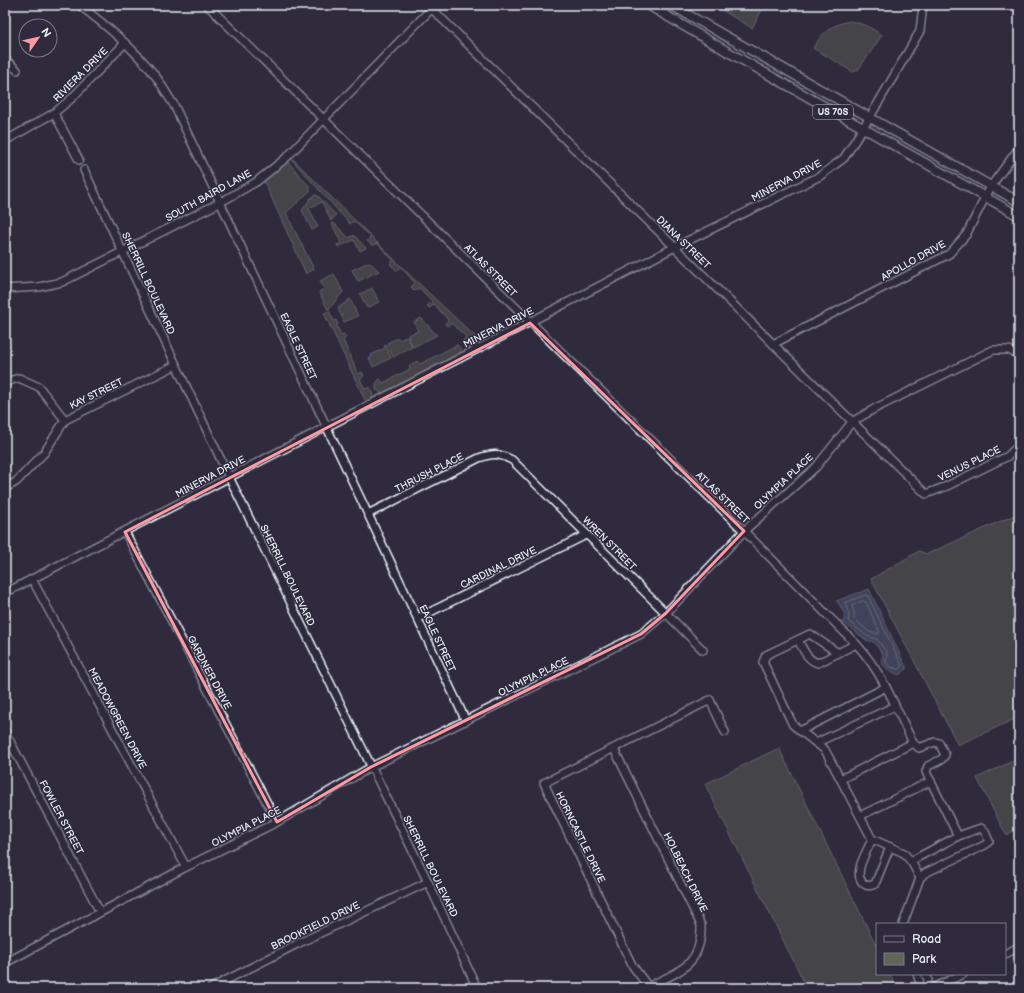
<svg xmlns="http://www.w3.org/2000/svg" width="1024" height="993" font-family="'Balsamiq Sans',sans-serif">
<rect width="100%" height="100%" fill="#2f2a3d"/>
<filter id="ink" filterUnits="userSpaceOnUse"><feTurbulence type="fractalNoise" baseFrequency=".025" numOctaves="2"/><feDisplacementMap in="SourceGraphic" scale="8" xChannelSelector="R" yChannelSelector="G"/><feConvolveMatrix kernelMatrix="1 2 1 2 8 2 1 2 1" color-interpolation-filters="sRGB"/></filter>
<g filter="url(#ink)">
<!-- green -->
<g fill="#606558" stroke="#a4aba8">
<path d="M713,5H765L752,28Z"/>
<path d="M850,21C862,23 872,28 882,35L858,70L853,72L813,48C823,32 830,25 850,21Z"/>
<path d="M291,157L413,278L482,343C472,348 470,350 462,342L466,337L451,323L447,326L445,324L448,320L434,304L430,308L427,306L432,301L419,288L415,291L411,287L415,283L401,267L397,271L390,264L393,260L377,243L373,246L367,241L371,237L354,221L350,224L292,160Z"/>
<path d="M286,161L288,162L309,186L310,191L286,213L314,269L306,274L263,179Z"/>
<path d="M315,195L318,196L336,215L331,221L322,202L309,208L318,227L312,230L302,210L311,198Z"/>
<path d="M334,223L349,238L354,235L366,248L360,251L354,240L338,247L337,245L341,243L332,224Z"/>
<path d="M369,262L379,271L358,281L352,270Z"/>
<path d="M334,274L343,292L328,310L319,292L324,289L320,281Z"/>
<path d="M372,288L379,302L367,308L360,294Z"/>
<path d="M350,299L358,316L344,322L338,308Z"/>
<path d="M329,311L334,321L336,320L338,324L336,325L341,335L344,334L346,338L343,340L358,374L362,372L364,376L360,379L365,389L370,387L373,395L371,400L366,402L324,313Z"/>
<path d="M421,318L437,335L413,347L408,335L418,331L414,322Z"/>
<path d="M407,336L412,347L393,357L387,343L398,338L400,340Z"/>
<path d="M386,345L391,358L373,367L369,358L372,357L371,355L385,348L384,346Z"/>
<path d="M457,345L461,349V354L383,394L376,390V383L380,379L383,383L410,369L409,366L417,361L420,364Z"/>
<path d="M1019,513V717L958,745L871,579L919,551L927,554Z"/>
<path d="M779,748L877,947V974H890L897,988H807L705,784Z"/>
<path d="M1019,758V828L1006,835L977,778Z"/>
</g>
<!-- water -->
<path fill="#576380" stroke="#919cb0" d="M869,589L907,669L899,675C892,672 885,669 881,662L883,655L874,642L866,640L843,622L845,615L839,604L836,601Z"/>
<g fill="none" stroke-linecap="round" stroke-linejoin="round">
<!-- shore -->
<g stroke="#aeb8c8" stroke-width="1">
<path d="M866,595L868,596L902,666L899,670L889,666L886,663L887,653L877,639L867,636L848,621L849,614L845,603Z"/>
<path d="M863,601L866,602L879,631V634L869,632L854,619V613L852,606Z"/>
</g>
<!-- minor casing -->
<g stroke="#e8f1f8" stroke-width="10">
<g id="minor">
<path d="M79,5C106,25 133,48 154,74C161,83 167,95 174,105L466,721"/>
<path d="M207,5L744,531L858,646C883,674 897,710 913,743L919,748L935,742L939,743L945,755L942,759L928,766L926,772L958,836L981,828L985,832L989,841L985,845L925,873L920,878L903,924"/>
<path d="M428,5L926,494L947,486L1008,456L1019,445"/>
<path d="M5,59L17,70"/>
<path d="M54,113L79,160"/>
<path d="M5,141L54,113L71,99L125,43"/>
<path d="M84,170L229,477L428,882L477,988"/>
<path d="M5,289L39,287L62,282L221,202L256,182L286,158L435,5"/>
<path d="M773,344L949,254L966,235L991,186L1019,148"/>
<path d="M5,382L19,378L39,387L65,420"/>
<path d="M5,488L16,482L44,453L65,420L176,365"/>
<path d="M368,514L479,458C494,453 498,453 512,460L703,650"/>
<path d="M125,532L277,822"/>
<path d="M32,579L186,867"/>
<path d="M5,593L675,247L820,176L844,158L870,117L920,31L923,5"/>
<path d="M418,618L586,535"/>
<path d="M798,640C803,649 807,660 818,663L838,653"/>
<path d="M856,644L838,653L810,634L766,655L763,662L793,725L825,750L872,839L904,853L912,863L920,878"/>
<path d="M800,731L886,687"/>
<path d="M5,732L100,912"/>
<path d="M816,743L895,706"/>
<path d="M614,749L701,925C702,966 679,971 648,987"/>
<path d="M841,779L913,743"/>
<path d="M860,816L931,781"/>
<path d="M872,839C868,850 852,873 863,883C867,887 871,886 875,884L890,847"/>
<path d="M911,861L958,836"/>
<path d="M1005,954L1019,947"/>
<path d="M5,963L186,867L277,822L371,767L641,634L666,613L744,531L816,467L852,422L874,409L993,350H1009L1019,355"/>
<path d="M917,974L920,983L924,988"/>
<path d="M925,974L928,979L927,988"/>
<path d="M211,988L297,944L428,882"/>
<path d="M649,988L632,965L544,783L710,700L725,732"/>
<path d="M933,988L963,974"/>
</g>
</g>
<!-- major casing -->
<g stroke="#e8f1f8" stroke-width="11">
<g id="major">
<path d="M648,5L730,53L1019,216"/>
<path d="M671,5L1019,202"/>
</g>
</g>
<!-- minor -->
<use href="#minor" stroke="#2f2a3d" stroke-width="7"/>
<!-- major -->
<use href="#major" stroke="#2f2a3d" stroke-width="8"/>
</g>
</g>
<!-- marked area -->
<path d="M0 0H1024V993H0ZM530,323L744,531L666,613L641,634L371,767L277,822L125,532Z" fill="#2f2a3d" fill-opacity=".55" fill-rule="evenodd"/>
<path fill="none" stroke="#ff9aa2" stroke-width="3" stroke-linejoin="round" d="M530,323L744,531L666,613L641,634L371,767L277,822L125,532Z"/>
<g text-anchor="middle" stroke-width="3" stroke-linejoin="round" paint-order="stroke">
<!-- shield labels -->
<rect fill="#2f2a3d" stroke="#b0b5c0" stroke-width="1" x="813" y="105" width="40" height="14" rx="3"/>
<g font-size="9" font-weight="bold" fill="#e8f1f8">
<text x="833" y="115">US 70S</text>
</g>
<!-- street labels -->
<g font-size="10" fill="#e8f1f8" stroke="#2f2a3d">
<text transform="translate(80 74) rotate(-45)" y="4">RIVIERA DRIVE</text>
<text transform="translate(786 180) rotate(-28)" y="4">MINERVA DRIVE</text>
<text transform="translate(208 195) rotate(-29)" y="4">SOUTH BAIRD LANE</text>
<text transform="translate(684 242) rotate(44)" y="4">DIANA STREET</text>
<text transform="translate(913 260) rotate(-29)" y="4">APOLLO DRIVE</text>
<text transform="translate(491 270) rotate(45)" y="4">ATLAS STREET</text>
<text transform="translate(149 283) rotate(65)" y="4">SHERRILL BOULEVARD</text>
<text transform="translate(498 327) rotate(-27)" y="4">MINERVA DRIVE</text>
<text transform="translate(299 346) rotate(65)" y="4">EAGLE STREET</text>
<text transform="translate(96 393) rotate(-26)" y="4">KAY STREET</text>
<text transform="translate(969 463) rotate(-26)" y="4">VENUS PLACE</text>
<text transform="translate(429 472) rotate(-27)" y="4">THRUSH PLACE</text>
<text transform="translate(210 476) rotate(-28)" y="4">MINERVA DRIVE</text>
<text transform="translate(783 481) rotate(-43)" y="4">OLYMPIA PLACE</text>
<text transform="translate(723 497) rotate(44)" y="4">ATLAS STREET</text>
<text transform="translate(610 543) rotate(45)" y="4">WREN STREET</text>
<text transform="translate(498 567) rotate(-26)" y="4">CARDINAL DRIVE</text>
<text transform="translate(288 575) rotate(64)" y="4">SHERRILL BOULEVARD</text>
<text transform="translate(438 638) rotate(65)" y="4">EAGLE STREET</text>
<text transform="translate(210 672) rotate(62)" y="4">GARDNER DRIVE</text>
<text transform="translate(533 676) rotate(-26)" y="4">OLYMPIA PLACE</text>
<text transform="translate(118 718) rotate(62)" y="4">MEADOWGREEN DRIVE</text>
<text transform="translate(62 817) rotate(62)" y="4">FOWLER STREET</text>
<text transform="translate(246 826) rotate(-27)" y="4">OLYMPIA PLACE</text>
<text transform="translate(581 837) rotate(64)" y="4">HORNCASTLE DRIVE</text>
<text transform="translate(431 866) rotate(64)" y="4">SHERRILL BOULEVARD</text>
<text transform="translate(686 872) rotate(64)" y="4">HOLBEACH DRIVE</text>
<text transform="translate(315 925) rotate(-26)" y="4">BROOKFIELD DRIVE</text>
</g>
</g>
<!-- margin -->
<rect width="1024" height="993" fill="none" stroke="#2f2a3d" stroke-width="20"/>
<rect x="10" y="10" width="1004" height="973" fill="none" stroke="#e8f1f8" stroke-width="1.5" filter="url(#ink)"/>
<!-- legend -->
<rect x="876" y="923" width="130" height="52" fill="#2f2a3d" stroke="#797a88"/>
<rect x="884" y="936" width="20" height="6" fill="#2f2a3d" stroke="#797a88"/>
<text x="912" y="943" font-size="12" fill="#e8f1f8">Road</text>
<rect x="884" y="953" width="20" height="12" fill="#606558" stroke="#797a88"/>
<text x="912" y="963" font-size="12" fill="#e8f1f8">Park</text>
<!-- north arrow -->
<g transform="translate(38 38) rotate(56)"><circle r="19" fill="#2f2a3d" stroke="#797a88"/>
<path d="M0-3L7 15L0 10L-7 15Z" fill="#ff9aa2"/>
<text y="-6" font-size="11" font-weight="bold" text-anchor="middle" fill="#e8f1f8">N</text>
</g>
</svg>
